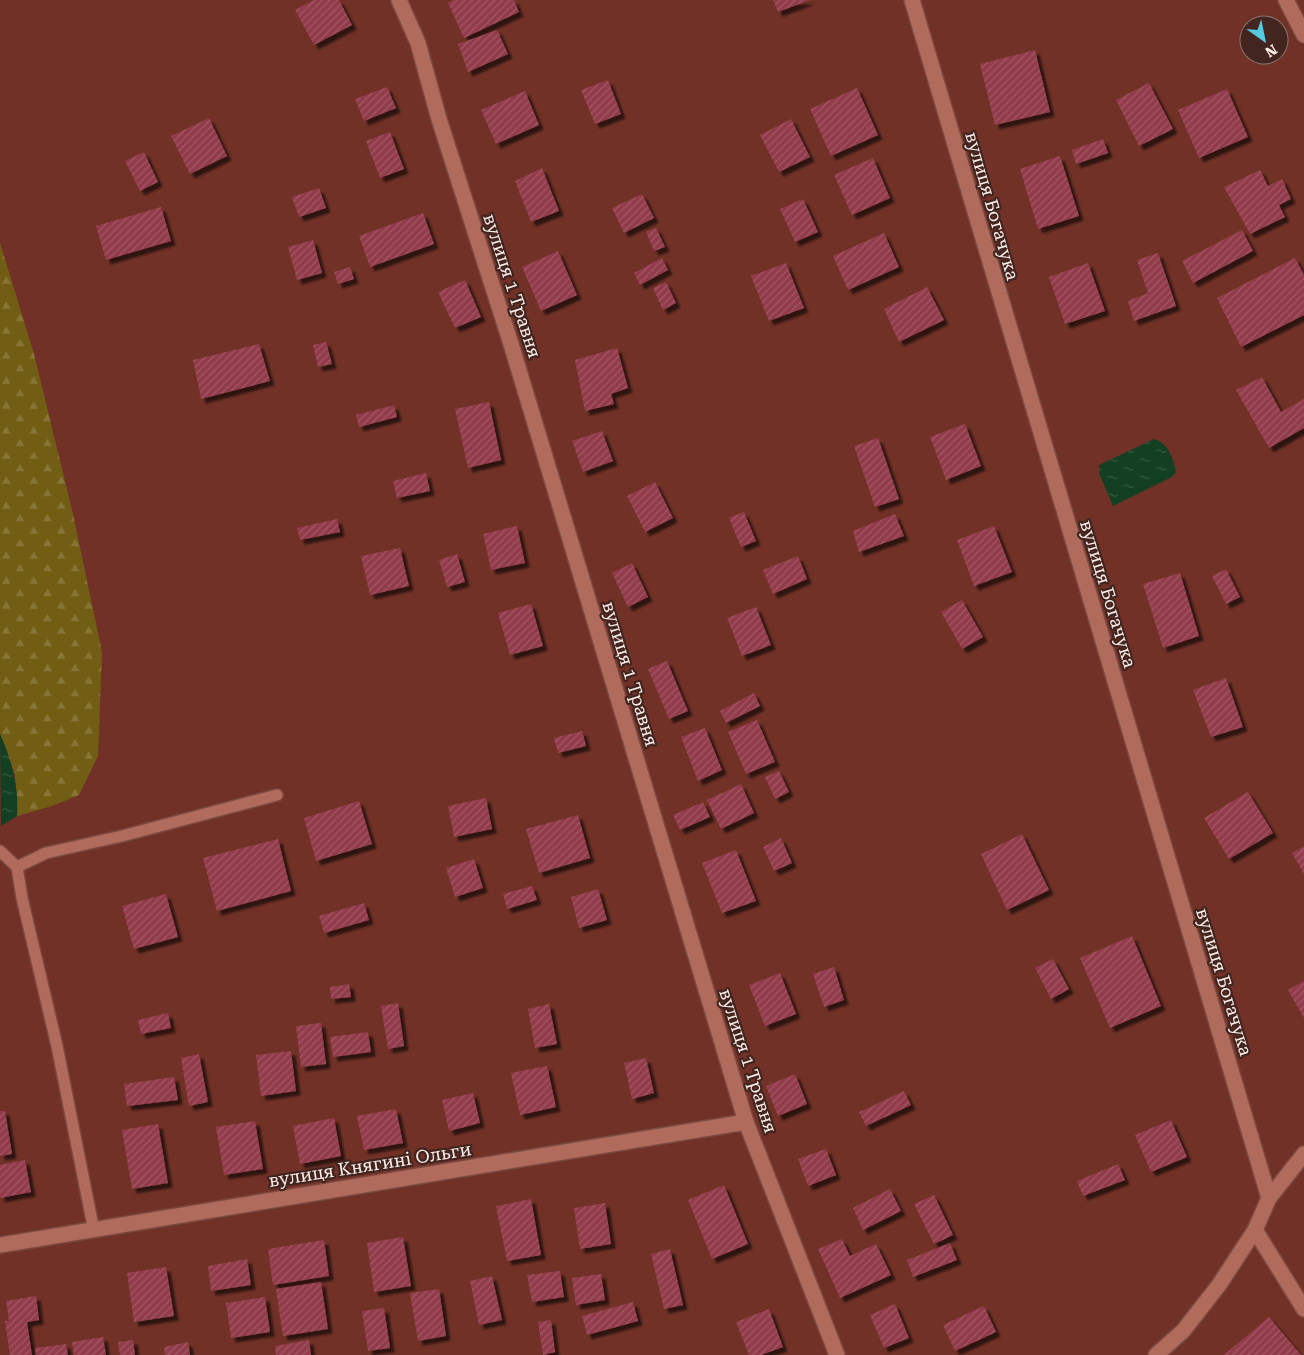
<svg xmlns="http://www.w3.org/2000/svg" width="1304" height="1355" font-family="'Roboto Serif',serif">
<defs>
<pattern id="forest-firs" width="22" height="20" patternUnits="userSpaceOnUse" patternTransform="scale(1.25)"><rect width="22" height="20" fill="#725d14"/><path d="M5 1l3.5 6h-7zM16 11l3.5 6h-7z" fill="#877536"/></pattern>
<pattern id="water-ripples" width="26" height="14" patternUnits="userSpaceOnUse" patternTransform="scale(1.25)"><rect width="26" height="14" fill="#133f22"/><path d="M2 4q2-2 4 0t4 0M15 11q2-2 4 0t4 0" fill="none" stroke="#365b42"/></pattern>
<pattern id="building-hatch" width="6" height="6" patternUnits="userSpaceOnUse" patternTransform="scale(1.25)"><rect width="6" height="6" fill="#913b4b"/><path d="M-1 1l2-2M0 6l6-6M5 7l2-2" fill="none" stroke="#a25865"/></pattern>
<filter id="shadow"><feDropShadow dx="4.5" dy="4.5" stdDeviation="1" flood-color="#0009"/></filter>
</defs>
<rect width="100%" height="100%" fill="#713126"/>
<!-- forest -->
<path fill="url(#forest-firs)" d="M0,243L34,354L73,514L102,652L98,756L79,795L52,806L17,816L15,775L0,734Z"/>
<!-- water -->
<g fill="url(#water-ripples)">
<path d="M1154,439C1169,444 1173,458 1176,472L1172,477L1113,506L1099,473V465Z"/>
<path d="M0,734C12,761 19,787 17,816L1,826Z"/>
</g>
<!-- building -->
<g fill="url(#building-hatch)" filter="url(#shadow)">
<path d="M314,0H339L352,25L314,45L295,10Z"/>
<path d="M453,0H514L519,12L464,38L448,3Z"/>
<path d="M773,0H810L778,12Z"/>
<path d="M497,30L508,54L468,72L458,44Z"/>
<path d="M1035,50L1050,112L995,125L980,64Z"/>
<path d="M608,80L621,114L595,124L581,90Z"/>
<path d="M1149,83L1173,129L1139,146L1116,100Z"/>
<path d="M387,87L396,108L364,121L355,99Z"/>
<path d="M857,88L878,135L831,156L810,109Z"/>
<path d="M1227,89L1248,137L1199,158L1178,110Z"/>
<path d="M525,91L539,125L496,144L481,110Z"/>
<path d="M209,118L227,156L190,174L171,136Z"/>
<path d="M791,119L810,157L779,172L760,135Z"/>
<path d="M390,132L404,169L380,178L366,141Z"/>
<path d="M1103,139L1108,153L1076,164L1072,150Z"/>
<path d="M144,152L158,182L140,191L125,161Z"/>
<path d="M1060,156L1079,216L1038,229L1020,169Z"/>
<path d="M873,158L890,198L852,215L834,175Z"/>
<path d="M542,168L559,211L531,222L515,181Z"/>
<path d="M1260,170L1268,186L1282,179L1291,199L1279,205L1285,217L1250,234L1224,187Z"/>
<path d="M319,188L326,208L299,217L292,197Z"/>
<path d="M642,194L654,218L624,233L612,208Z"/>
<path d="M803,199L818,232L795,242L780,209Z"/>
<path d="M161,207L171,241L106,260L96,226Z"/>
<path d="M423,213L434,244L370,267L359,236Z"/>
<path d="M656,228L665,247L654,251L646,232Z"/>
<path d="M1242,230L1253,251L1193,283L1182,261Z"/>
<path d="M884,233L899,267L848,290L833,256Z"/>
<path d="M313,240L322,273L297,280L288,247Z"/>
<path d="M558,251L577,295L541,311L522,267Z"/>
<path d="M1158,253L1176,306L1134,321L1128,301L1148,293L1137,260Z"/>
<path d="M662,258L668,270L640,285L634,273Z"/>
<path d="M1295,258L1304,275V315L1241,347L1217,298Z"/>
<path d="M786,263L804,308L769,321L751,276Z"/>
<path d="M1088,263L1105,311L1065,324L1049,277Z"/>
<path d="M350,267L354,279L338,284L334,272Z"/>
<path d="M465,280L481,317L455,328L438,292Z"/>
<path d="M666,282L676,303L663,310L653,288Z"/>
<path d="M927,287L944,320L899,342L884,309Z"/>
<path d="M326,342L332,364L318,367L313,345Z"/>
<path d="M259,344L270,381L201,399L193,360Z"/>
<path d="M617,348L628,388L611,394L614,404L585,411L575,360Z"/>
<path d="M1262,377L1281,412L1304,399V428L1269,448L1236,390Z"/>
<path d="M489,402L501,460L468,468L455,409Z"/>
<path d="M394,405L397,417L359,427L356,415Z"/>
<path d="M965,424L981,466L946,480L930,437Z"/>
<path d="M602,431L613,461L583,472L572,441Z"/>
<path d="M878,438L899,499L875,507L854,446Z"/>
<path d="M426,473L430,491L397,498L393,481Z"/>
<path d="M655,482L673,518L645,532L627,496Z"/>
<path d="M744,512L756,541L741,547L729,518Z"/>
<path d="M895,514L904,536L859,552L853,531Z"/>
<path d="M337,519L340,532L300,540L297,528Z"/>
<path d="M517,526L525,563L491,570L483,534Z"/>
<path d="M994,526L1012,572L974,586L957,540Z"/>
<path d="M400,548L409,586L370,595L361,556Z"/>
<path d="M457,554L465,582L447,587L439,560Z"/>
<path d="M798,556L807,579L773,594L763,570Z"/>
<path d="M632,563L648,597L628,607L612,573Z"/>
<path d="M1226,569L1240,597L1226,604L1212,576Z"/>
<path d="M1180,573L1199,636L1163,648L1143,584Z"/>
<path d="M962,600L983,637L962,649L941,612Z"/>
<path d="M531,604L543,646L510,655L498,613Z"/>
<path d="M756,607L771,645L742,656L727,618Z"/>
<path d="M667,661L688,711L669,719L648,669Z"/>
<path d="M1226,678L1243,727L1211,737L1193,690Z"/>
<path d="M754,693L760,706L726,723L720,711Z"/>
<path d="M757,720L775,762L746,774L728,732Z"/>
<path d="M705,728L722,770L698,781L681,737Z"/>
<path d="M582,731L586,746L558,753L554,738Z"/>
<path d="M779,771L789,792L775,799L765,777Z"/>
<path d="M741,784L754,813L721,829L707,800Z"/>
<path d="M1248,792L1273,833L1229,859L1204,818Z"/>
<path d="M486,798L492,829L454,837L448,806Z"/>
<path d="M359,801L372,844L316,861L304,818Z"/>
<path d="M703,802L710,817L680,830L673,815Z"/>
<path d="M578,815L590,858L539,873L526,829Z"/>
<path d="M1022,834L1049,890L1007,910L981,854Z"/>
<path d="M781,838L792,863L774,871L763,847Z"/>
<path d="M278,839L291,891L217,911L203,858Z"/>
<path d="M1304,846V874L1292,853Z"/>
<path d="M736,850L756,901L722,913L702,863Z"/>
<path d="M474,859L483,888L455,897L446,868Z"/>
<path d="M532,886L537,900L507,909L503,894Z"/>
<path d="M598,889L607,920L579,928L571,897Z"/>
<path d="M166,894L178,937L134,949L122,906Z"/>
<path d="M364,903L369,920L324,933L319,916Z"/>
<path d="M1132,936L1161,1006L1110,1028L1080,958Z"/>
<path d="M1053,959L1069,989L1051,999L1035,968Z"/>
<path d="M834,967L844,1000L824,1007L813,974Z"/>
<path d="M780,973L796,1014L765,1026L749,985Z"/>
<path d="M1304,981V1018L1288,990Z"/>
<path d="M349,984L351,997L331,999L330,987Z"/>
<path d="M398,1003L404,1046L388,1049L381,1006Z"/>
<path d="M549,1004L557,1044L535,1048L528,1009Z"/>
<path d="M168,1013L171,1028L141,1034L138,1020Z"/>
<path d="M321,1023L326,1064L301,1067L296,1026Z"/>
<path d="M368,1032L371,1052L333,1057L330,1037Z"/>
<path d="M291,1051L296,1091L261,1096L256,1055Z"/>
<path d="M199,1054L208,1102L189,1106L181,1058Z"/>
<path d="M646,1058L654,1093L632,1099L624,1063Z"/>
<path d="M547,1066L556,1107L520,1115L511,1073Z"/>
<path d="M795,1074L807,1104L778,1116L766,1086Z"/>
<path d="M174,1077L178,1100L127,1106L124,1084Z"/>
<path d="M904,1091L911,1105L866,1126L859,1112Z"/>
<path d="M473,1093L480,1123L449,1131L442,1100Z"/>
<path d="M396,1109L403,1143L364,1150L357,1116Z"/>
<path d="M0,1111H5L12,1154L0,1156Z"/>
<path d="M334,1118L341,1156L300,1164L293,1126Z"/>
<path d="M1171,1120L1187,1157L1151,1172L1135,1135Z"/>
<path d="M255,1121L263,1169L224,1175L216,1127Z"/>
<path d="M158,1124L168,1183L132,1189L122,1130Z"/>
<path d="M826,1149L836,1175L808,1186L798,1159Z"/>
<path d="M25,1160L31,1192L0,1198V1165Z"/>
<path d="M1118,1164L1125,1180L1083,1196L1077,1181Z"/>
<path d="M724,1185L748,1244L712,1259L688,1200Z"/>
<path d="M890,1189L901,1211L863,1230L853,1208Z"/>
<path d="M934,1195L953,1235L934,1244L914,1204Z"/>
<path d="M531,1199L541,1255L507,1261L496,1206Z"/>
<path d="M605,1203L611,1244L580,1249L574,1208Z"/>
<path d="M403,1237L411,1286L374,1292L367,1243Z"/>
<path d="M842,1239L850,1256L876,1244L891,1275L840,1298L818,1249Z"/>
<path d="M324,1240L329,1276L273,1285L268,1249Z"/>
<path d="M950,1243L957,1260L913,1277L907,1260Z"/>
<path d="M670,1249L683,1305L664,1309L651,1254Z"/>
<path d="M247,1259L251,1285L211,1291L208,1266Z"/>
<path d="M166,1267L174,1316L134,1322L127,1273Z"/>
<path d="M560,1271L564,1297L532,1302L527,1275Z"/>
<path d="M601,1274L605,1300L576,1305L572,1278Z"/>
<path d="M492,1276L502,1320L479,1325L470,1281Z"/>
<path d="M321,1282L328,1329L283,1336L276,1289Z"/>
<path d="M439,1289L446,1336L418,1341L410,1293Z"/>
<path d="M36,1296L39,1320L27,1322L32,1355H10L5,1321H9L6,1301Z"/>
<path d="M265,1297L270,1332L231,1338L226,1303Z"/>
<path d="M633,1302L638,1321L587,1335L582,1316Z"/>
<path d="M895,1304L909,1338L884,1348L870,1315Z"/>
<path d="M984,1306L996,1332L955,1351L943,1325Z"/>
<path d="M384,1308L390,1348L368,1351L362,1311Z"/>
<path d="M769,1309L783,1347L761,1355H749L736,1322Z"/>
<path d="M1269,1317L1301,1355H1224Z"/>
<path d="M551,1320L555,1352L543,1355L538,1322Z"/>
<path d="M103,1337L106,1355H74L72,1342Z"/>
<path d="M133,1340L135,1355H120L118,1342Z"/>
<path d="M309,1340L311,1355H276L275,1346Z"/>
<path d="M188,1342L190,1355H165L164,1347Z"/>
<path d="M66,1344L68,1355H36L35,1348Z"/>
</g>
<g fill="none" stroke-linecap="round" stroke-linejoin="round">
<!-- lane casing -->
<g stroke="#7c4941" stroke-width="14">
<g id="lane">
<path d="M0,851L17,867"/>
<path d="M94,1231L57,1046L22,898L17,867L46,853L122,836L277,795"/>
</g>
</g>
<!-- street casing -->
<g stroke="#7c4941" stroke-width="18">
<g id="street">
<path d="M399,0L418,43L439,119L511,344L746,1122L837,1355"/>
<path d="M912,0L1269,1198"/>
<path d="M1286,0L1304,35"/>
<path d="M1255,1230L1304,1309"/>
<path d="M0,1245L746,1122"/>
<path d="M1156,1355L1183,1331L1219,1285L1255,1230L1269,1198L1304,1154"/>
</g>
</g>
<!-- lane -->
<use href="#lane" stroke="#b16b5d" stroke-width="11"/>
<!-- street -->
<use href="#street" stroke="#b16b5d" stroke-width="15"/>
</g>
<g text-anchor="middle" stroke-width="4.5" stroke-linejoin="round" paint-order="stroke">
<!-- street labels -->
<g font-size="18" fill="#feeeea" stroke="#42251f">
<text transform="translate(992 206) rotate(74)" y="6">вулиця Богачука</text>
<text transform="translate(512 286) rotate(72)" y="6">вулиця 1 Травня</text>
<text transform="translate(1108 594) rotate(73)" y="6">вулиця Богачука</text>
<text transform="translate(630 674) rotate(73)" y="6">вулиця 1 Травня</text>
<text transform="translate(1224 982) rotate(73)" y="6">вулиця Богачука</text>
<text transform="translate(748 1061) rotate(72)" y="6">вулиця 1 Травня</text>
<text transform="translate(370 1165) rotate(-9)" y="6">вулиця Княгині Ольги</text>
</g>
</g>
<!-- north arrow -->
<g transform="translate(1264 40) rotate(147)"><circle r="24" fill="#42251f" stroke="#8d7570"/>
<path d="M0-4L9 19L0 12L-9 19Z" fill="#55cadf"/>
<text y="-8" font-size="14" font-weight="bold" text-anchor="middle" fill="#feeeea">N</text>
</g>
</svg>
